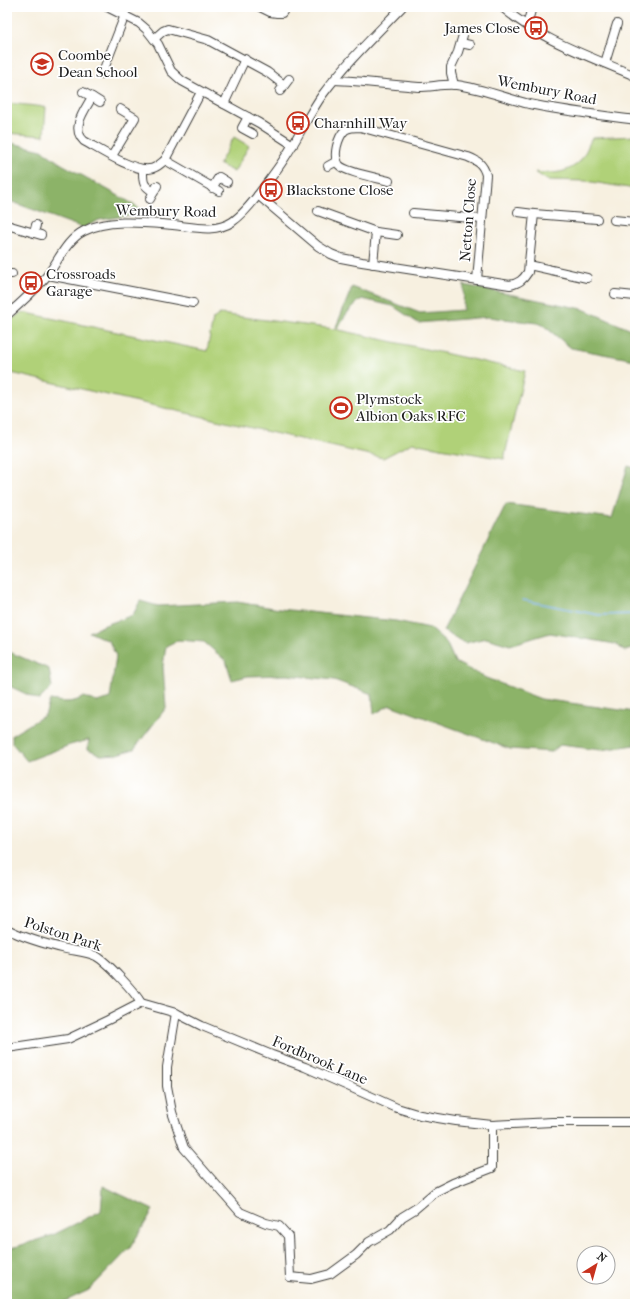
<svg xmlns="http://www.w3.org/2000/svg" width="642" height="1311" font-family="'IM FELL French Canon',serif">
<rect width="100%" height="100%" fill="#fff"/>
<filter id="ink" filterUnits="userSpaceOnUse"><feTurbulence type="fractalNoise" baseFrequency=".025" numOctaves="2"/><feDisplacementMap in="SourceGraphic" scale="8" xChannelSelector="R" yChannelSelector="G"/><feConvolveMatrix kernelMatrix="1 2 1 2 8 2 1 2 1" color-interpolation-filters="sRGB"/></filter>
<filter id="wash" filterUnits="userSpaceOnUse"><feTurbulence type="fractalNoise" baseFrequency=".012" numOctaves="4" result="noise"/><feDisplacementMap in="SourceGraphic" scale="16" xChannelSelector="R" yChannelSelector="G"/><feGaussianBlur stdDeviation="0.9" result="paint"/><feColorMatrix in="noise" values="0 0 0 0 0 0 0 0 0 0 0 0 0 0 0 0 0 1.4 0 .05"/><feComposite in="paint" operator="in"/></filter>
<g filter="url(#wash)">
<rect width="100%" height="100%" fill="#f7f0e0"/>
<!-- green -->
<g fill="#b0d178" stroke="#66764a">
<path d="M7,103L46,107L44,136L7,133Z"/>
<path d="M635,136V189L586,181L547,180L535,172C550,174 568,174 580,161C585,155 588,145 592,138Z"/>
<path d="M234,137L249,146L234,172L219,164Z"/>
<path d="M22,312L207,351L213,319L220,314L335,329L525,371L504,459L412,443L383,458L7,372V323Z"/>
</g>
<!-- forest -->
<g fill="#8cb368" stroke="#546842">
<path d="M7,142L42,150L60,163L135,205L148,217L125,216L99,220L83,228L7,200Z"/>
<path d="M464,285L583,309L629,329L635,330V360L571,348L543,325L537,323L488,317L418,323L393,306L362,299C351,307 344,316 338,328L336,327L352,287L420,313L463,310Z"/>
<path d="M628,466L635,468V648L625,651L615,644L550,633L510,645L486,638L465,643L443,631L506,504L612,518Z"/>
<path d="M140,601L158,606L237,602L280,609L396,621L430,628L446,642L455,662L486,678L541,699L635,712V745L601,750L560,745L552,752L510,749L390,705L374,714L372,694L334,680L287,675L248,676L232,680L226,661L204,642L178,640L166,646L163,666L166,708L134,749L118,754L101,755L88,749L89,740L70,745L27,761L12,743V735L45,715L50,700C64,702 71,704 84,697L97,702L110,698L116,656L109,641L89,632L105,625L133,615Z"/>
<path d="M7,651L49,669L52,687L39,700L7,685Z"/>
<path d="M103,1186L153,1210L130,1248L89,1290L59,1304H7V1248H12L53,1235L101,1211Z"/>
</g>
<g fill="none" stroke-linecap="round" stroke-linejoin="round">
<!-- stream -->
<path stroke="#7ab2ea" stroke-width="1.5" d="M523,600L599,615L635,614"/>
</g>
</g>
<g filter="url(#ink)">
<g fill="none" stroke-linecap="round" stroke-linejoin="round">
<!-- minor casing -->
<g stroke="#3d3c39" stroke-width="10">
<g id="minor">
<path d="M107,7L139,23L146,29L158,44L171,71L182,81L259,123L293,145"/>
<path d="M260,7L270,12L277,13H282L286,7"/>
<path d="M502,7C540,40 589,56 635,76"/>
<path d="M527,25L532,7"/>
<path d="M154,39L163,31L168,29L208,40L267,72L284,85"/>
<path d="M461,43L470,45"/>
<path d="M605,63L617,24"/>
<path d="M102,74L125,15"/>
<path d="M334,80C362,81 391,85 419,87C431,87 443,84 456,85C481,88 505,98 529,104C564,111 600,115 635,120"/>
<path d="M454,85L451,73V67L458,52L463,35"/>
<path d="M280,91L289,79"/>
<path d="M83,92L92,97C85,110 70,128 84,141C99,149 132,171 149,169C155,169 160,164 165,160L201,92"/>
<path d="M92,97L100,102"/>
<path d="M224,104L245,59"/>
<path d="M248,117L242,128L253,134"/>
<path d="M112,156L135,118L120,109"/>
<path d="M165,160L219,191"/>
<path d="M328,166L337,161"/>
<path d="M143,169C143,182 142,185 154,192"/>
<path d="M389,181C378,178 345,172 339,165C332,156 338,137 345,130C350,127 354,127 360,127L468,157C478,161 483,164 486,175L477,280"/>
<path d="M212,188L219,177L227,182"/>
<path d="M258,195L318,246L331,254L341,258L362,262L510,285C519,283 523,280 528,272L534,214"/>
<path d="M150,199L157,186"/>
<path d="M318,211L376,232L397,235"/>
<path d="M518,212L534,214L597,219"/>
<path d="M413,213L482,219"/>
<path d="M614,220L635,222"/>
<path d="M7,225L41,235"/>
<path d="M34,233L36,225"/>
<path d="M373,264L376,232"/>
<path d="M529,265L587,278"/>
<path d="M7,274H12"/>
<path d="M48,275L193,303"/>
<path d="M615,294L635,296"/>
<path d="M7,315C21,303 34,291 46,277C58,262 66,240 84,231C108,218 147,223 173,225C193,227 215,233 232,222C244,214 253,202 261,191C269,180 277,170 284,159C298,138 308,115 323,94C346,63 375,35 402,7"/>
<path d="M7,929C26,939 45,944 66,949C75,951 87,952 96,956C107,962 135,992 141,1003"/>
<path d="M176,1013L167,1067V1086L172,1112L184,1148L240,1212L266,1223L279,1226L288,1236L290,1277L311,1279L330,1274L356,1255L369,1242L390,1230L402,1217L415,1209L435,1192L453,1183L492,1168V1125"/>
<path d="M7,1048L68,1039L108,1020L141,1003L176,1013L202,1026L272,1055L305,1067L397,1108L420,1115L456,1121L492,1125L552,1122H635"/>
</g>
</g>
<!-- minor -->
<use href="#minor" stroke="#fff" stroke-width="8"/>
</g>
</g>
<!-- icons -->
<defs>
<g id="bus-ring" transform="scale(1.15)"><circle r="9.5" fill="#fff" stroke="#c8321e" stroke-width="1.5"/><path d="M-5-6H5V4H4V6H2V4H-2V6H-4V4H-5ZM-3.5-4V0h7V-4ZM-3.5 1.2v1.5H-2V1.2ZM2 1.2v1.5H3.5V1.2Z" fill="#c8321e"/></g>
<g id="school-ring" transform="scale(1.15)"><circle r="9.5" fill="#fff" stroke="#c8321e" stroke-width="1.5"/><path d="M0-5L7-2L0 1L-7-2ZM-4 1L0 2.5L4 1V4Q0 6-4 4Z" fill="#c8321e"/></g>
<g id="stadium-ring" transform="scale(1.15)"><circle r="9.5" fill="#fff" stroke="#c8321e" stroke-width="1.5"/><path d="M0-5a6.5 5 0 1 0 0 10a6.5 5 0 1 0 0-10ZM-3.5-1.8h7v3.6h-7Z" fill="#c8321e"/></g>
</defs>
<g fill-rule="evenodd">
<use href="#bus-ring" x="536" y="28"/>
<use href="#school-ring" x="42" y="64"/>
<use href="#bus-ring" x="298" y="123"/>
<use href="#bus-ring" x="271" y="190"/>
<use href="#bus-ring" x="31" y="283"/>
<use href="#stadium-ring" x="341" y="408"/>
</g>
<g text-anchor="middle" stroke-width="3.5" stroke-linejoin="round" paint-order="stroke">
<!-- poi labels -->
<g font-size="15" fill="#1c1c1c" stroke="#fff" text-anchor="start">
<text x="520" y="33" text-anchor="end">James Close</text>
<text x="58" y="60">Coombe<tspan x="58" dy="17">Dean School</tspan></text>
<text x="314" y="128">Charnhill Way</text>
<text x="286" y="195">Blackstone Close</text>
<text x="46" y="279">Crossroads<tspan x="46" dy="17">Garage</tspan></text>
<text x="356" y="404">Plymstock<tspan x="356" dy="17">Albion Oaks RFC</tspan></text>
</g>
<!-- street labels -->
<g font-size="15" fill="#1c1c1c" stroke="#fff">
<text transform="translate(547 90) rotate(11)" y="5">Wembury Road</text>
<text transform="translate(166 211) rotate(1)" y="5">Wembury Road</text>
<text transform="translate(468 220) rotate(-86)" y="5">Netton Close</text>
<text transform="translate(63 934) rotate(18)" y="5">Polston Park</text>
<text transform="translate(320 1060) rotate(23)" y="5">Fordbrook Lane</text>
</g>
</g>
<!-- margin -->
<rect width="642" height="1311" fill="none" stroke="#fff" stroke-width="24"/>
<!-- north arrow -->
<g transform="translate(596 1265) rotate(37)"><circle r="19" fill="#ffffff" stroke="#a4a4a4"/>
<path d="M0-3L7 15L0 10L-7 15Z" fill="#c8321e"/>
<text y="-6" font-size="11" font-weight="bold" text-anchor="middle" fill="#1c1c1c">N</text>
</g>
</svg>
